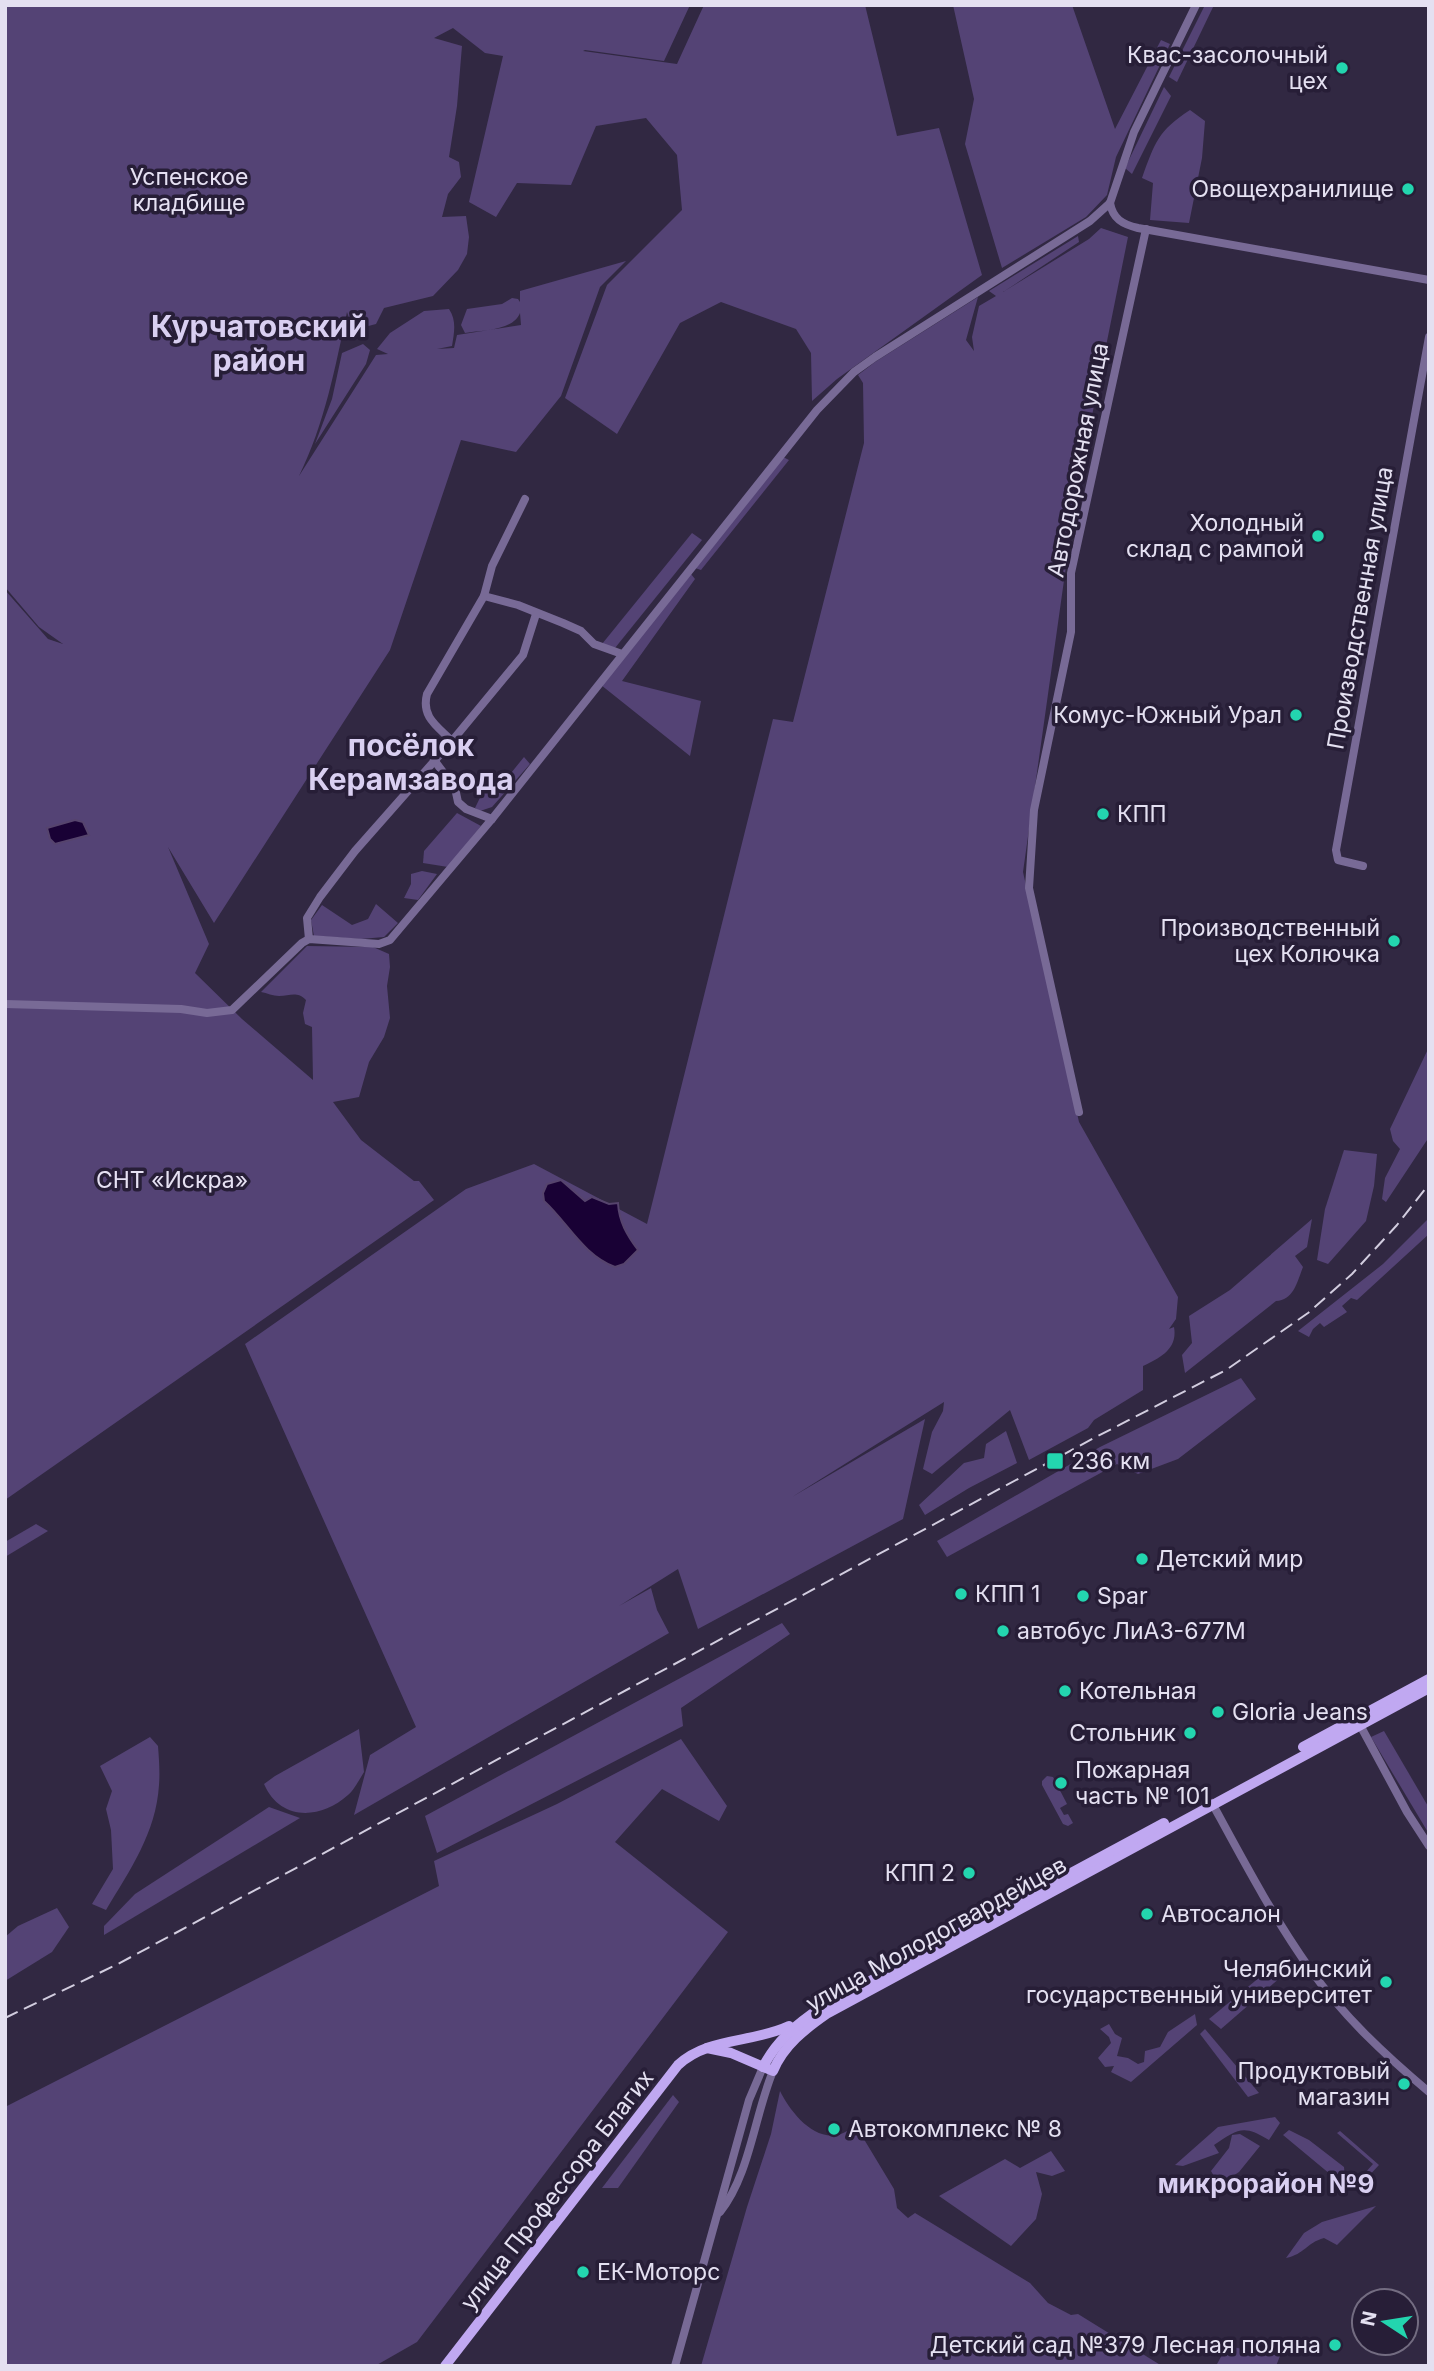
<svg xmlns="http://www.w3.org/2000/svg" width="1434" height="2371" font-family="Inter,sans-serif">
<rect width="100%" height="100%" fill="#312842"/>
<!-- green -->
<g fill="#544375">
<path d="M5,5H690L664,61L585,50L583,51L677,64L704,5H865L897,136L939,128L982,275L837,379L812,401L811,353L796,329L721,302L680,323L617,434L565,398L607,285L682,210L677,155L646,118L596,126L571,185L517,183L496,217L469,202L503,56L485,53L453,28L434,38L462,46L457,106L449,157L459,162L461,177L448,194L442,217L466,216L469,237L467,254L458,270L433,296L384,308L376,324L353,330L347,312C335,368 325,423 299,476L376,355L388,354L377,349L390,333L424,311L449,309C457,321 454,333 452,346L437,349L454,348L457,335L521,325L520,313C513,331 482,330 465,333L461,325L467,309L502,304L512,298L518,299L520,302V291L626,261L600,287L561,396L516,452L461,440L390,650L214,923L168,847L209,944L195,973L242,1019L313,1080L312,1027L305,1024L303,1013L306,1000C297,991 290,996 279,996C273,996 267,993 261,992L307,946L373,947L389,954L390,967L387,986L390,1018L384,1037L369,1062L359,1097L333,1102L361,1140L414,1181H419L434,1200L5,1500V590L48,639L63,644L39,627L5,587Z"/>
<path d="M953,5H1072L1115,129L1161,40L1170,44L1116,157L1107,195L1086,217L1002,268L965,144L974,99Z"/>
<path d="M1205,5H1214L1177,82L1169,77Z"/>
<path d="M1164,87L1171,96L1132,174L1125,168Z"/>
<path d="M1190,110L1205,121L1202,158L1189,223L1150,220L1153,183L1142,178C1155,142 1158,131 1190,110Z"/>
<path d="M1101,228L1128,237L1076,495L1023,872L1079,1122L1178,1297L1176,1319L1169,1329L1174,1327C1178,1349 1160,1358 1143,1366V1390L1094,1420L1088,1428L1029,1460L1010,1410L932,1474L923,1469L932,1432L943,1411L944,1402L792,1497L925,1419L903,1519L698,1629L678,1569L619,1606L651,1588L657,1610L669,1633L354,1815L370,1755L416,1727L245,1344L466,1189L534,1164L647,1224L773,719L793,722L864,443L863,383L858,375L875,362L978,297L966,340L974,351L972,337L979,306L996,296L989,291L1078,236L1079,242L1003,292L1089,239Z"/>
<path d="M363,344L370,350L366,364L315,444L332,399L342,353Z"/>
<path d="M783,457L789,460L701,570L695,568Z"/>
<path d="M692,533L702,540L615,648L602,644Z"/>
<path d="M691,574L695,579L622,681L701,701L690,756L601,685Z"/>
<path d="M524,757L530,764L492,807L480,811L475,808L491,775L503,783Z"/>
<path d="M457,813L481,826L448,867L423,863L424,851Z"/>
<path d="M422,871L437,874L418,900L404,898L411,884V874Z"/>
<path d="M376,904L398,923L384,937L361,939L314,936L311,920L322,905L352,925L368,919Z"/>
<path d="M1429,1047V1137L1386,1202L1382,1199L1385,1178L1400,1149L1393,1141L1390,1129Z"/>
<path d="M1344,1150L1377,1154L1374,1186L1366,1221L1328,1264L1317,1260L1325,1209Z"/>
<path d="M1429,1218V1234L1357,1300L1351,1298L1342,1306L1347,1312L1324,1327L1320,1323L1313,1329L1309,1337L1298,1331L1383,1264Z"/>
<path d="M1312,1219L1307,1247L1295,1256L1303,1267C1297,1282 1294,1300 1276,1301L1185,1373L1182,1355L1192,1343L1189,1316L1230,1290Z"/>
<path d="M1241,1378L1256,1399L1178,1459L1138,1474L1117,1464L947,1557L937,1541L1100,1447Z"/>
<path d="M1006,1431L1017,1463L969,1488L925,1515L919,1505L964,1463L984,1458L986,1444Z"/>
<path d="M36,1524L48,1531L5,1557V1542Z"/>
<path d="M782,1623L790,1634L681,1708L683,1726L437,1853L425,1816Z"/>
<path d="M359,1729L364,1772C359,1780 354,1790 348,1795C320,1820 280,1821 264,1784L275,1776Z"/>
<path d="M1384,1731L1429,1808V1834L1371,1737Z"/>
<path d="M150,1737L158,1746C159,1759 160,1772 159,1785C156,1833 130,1870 106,1910L92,1904L113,1869L111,1830L106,1809L112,1791L100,1766Z"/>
<path d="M681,1739L727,1806L719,1821L662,1789L615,1842L728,1932L417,2342L375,2366H5V2107L439,1886L434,1861L557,1804Z"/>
<path d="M1047,1776L1053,1777L1065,1800L1067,1804L1060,1808L1064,1815L1068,1814L1073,1823L1068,1826L1063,1824L1042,1785V1781Z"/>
<path d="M269,1807L300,1818L104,1935V1926L135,1894Z"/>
<path d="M57,1908L69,1927L52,1952L5,1981V1937L18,1926Z"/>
<path d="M1266,1972L1281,1977L1221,2029L1209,2019Z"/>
<path d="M1195,2014L1197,2025L1131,2082L1111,2072L1114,2066L1105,2067L1098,2058L1111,2043L1109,2037L1100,2029L1109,2024L1115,2034L1122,2038L1117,2056L1128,2058L1138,2064L1144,2062L1145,2051L1160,2047L1168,2032Z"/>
<path d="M1205,2029L1259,2093L1248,2097L1200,2034Z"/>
<path d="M780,2091C790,2111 814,2143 841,2134C846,2132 851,2128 856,2126L894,2189L897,2208L908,2218L915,2213L1030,2283L1048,2303L1071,2315L1078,2314L1162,2366H701L747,2207L771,2134Z"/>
<path d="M673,2095L679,2102L618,2188H602Z"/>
<path d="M1275,2117L1280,2123L1269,2140C1243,2124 1238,2129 1214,2145L1219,2153L1183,2166L1175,2165L1218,2127Z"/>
<path d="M1289,2130L1309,2140L1344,2167L1345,2178L1365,2173L1373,2164L1337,2133L1340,2131L1379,2165L1365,2180L1336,2191V2179L1283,2135Z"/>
<path d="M1240,2134L1260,2146L1239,2172L1219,2185L1211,2171L1229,2148L1232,2135Z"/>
<path d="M1051,2151L1065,2171L1052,2176L1036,2172L1042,2194L1036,2219L1011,2246L939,2196L1005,2159L1020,2168Z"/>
<path d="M1376,2206L1337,2245L1324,2238C1306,2243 1305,2254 1286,2258L1304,2233L1322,2222Z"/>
<path d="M1227,2346L1280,2356L1276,2366L1217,2364Z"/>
</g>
<!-- water -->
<g fill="#190135" stroke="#56446d" stroke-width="2">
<path d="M75,820L83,822L89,835L55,844L50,839L47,828Z"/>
<path d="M561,1180L585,1201L592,1197L609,1204L618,1203C619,1222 627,1235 638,1250L624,1264L615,1267C583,1255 568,1223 544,1201L543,1193L547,1184Z"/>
</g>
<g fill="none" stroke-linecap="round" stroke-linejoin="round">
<!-- minor -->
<g stroke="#786a96" stroke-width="8">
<path d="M1110,203C1113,219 1122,224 1138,228L1429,280"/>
<path d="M484,596L518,605L563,623L581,631L594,644L622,654"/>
<path d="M452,741C437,726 421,717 427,694L484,596L492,566L525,499"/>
<path d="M434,760L455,788L458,802L466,809L492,819"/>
<path d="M1363,866L1338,860L1336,850L1429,337"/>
<path d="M309,939L307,918L320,897L355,851L452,741L523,655L536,614"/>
<path d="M5,1004L181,1009L207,1013L232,1010L302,943L309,939L379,944L390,940L492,819L817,410L854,372L875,357L1090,221L1110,203L1134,132L1196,5"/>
<path d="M1079,1112L1029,888L1034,810L1071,632V573L1146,229"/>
<path d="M1360,1725L1407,1812L1429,1846"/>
<path d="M1212,1803C1243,1860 1273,1917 1310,1969C1343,2016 1385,2055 1429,2092"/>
<path d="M720,2212C750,2174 754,2117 773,2071"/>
<path d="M675,2366L749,2100L763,2067"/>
</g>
<!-- major -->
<g stroke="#c0a8f1" stroke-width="10">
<path d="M1303,1747L1429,1679"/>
<path d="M707,2048L731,2053L773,2071C784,2045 805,2029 828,2013L1429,1688"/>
<path d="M763,2067C777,2040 797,2024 822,2007L1164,1823"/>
<path d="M445,2366L678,2065C708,2037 753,2043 789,2026"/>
</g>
<!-- rail -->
<path stroke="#d2cddf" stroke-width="2" stroke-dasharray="14 7" stroke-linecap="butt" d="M5,2018L118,1964L1094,1438L1226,1370L1308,1313L1352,1274L1397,1225L1429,1184"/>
</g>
<!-- markers -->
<g fill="#23d5af" stroke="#271e37" stroke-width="2.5">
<circle cx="1342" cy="68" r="7"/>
<circle cx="1408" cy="189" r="7"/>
<circle cx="1318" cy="536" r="7"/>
<circle cx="1296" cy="715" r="7"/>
<circle cx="1103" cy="814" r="7"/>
<circle cx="1394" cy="941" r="7"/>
<rect x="1046" y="1452" width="18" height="18" rx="3.5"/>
<circle cx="1142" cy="1559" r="7"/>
<circle cx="961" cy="1594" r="7"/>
<circle cx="1083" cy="1596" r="7"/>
<circle cx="1003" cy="1631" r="7"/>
<circle cx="1065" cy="1691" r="7"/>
<circle cx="1218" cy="1712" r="7"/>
<circle cx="1190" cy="1733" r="7"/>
<circle cx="1061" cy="1783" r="7"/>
<circle cx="969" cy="1873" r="7"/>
<circle cx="1147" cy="1914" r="7"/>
<circle cx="1386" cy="1982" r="7"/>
<circle cx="1404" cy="2084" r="7"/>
<circle cx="834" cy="2129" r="7"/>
<circle cx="583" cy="2272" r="7"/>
<circle cx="1335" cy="2345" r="7"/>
</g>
<g text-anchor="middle" stroke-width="7" stroke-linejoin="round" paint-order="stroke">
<!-- poi labels -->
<g font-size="23" fill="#e4e0f1" stroke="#271e37" text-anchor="start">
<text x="1328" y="63" text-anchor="end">Квас-засолочный<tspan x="1328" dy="26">цех</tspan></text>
<text x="1394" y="197" text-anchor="end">Овощехранилище</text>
<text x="1304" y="531" text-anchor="end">Холодный<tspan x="1304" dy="26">склад с рампой</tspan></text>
<text x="1282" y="723" text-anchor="end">Комус-Южный Урал</text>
<text x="1117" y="822">КПП</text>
<text x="1380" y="936" text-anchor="end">Производственный<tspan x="1380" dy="26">цех Колючка</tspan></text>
<text x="1071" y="1469">236 км</text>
<text x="1156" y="1567">Детский мир</text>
<text x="975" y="1602">КПП 1</text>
<text x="1097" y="1604">Spar</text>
<text x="1017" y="1639">автобус ЛиАЗ-677М</text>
<text x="1079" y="1699">Котельная</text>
<text x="1232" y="1720">Gloria Jeans</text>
<text x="1176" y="1741" text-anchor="end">Стольник</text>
<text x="1075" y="1778">Пожарная<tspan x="1075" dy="26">часть № 101</tspan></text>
<text x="955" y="1881" text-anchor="end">КПП 2</text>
<text x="1161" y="1922">Автосалон</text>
<text x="1372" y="1977" text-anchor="end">Челябинский<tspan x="1372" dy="26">государственный университет</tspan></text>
<text x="1390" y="2079" text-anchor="end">Продуктовый<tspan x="1390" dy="26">магазин</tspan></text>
<text x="848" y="2137">Автокомплекс № 8</text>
<text x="597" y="2280">ЕК-Моторс</text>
<text x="1321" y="2353" text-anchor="end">Детский сад №379 Лесная поляна</text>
</g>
<!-- park labels -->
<g font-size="23" fill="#e6e1f3" stroke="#271e37">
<text x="189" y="185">Успенское<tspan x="189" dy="26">кладбище</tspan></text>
<text x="172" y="1188">СНТ «Искра»</text>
</g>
<!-- street labels -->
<g font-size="23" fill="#e4e0f1" stroke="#271e37">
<text transform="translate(1078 460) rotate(-79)" y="8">Автодорожная улица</text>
<text transform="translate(1360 608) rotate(-80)" y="8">Производственная улица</text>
<text transform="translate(936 1934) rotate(-29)" y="8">улица Молодогвардейцев</text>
<text transform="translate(557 2190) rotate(-52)" y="8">улица Профессора Благих</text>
</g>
<!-- quarter labels -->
<g font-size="26" font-weight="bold" fill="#d9cff1" stroke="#271e37">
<text x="1266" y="2193">микрорайон №9</text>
</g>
<!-- district labels -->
<g font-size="30" font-weight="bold" fill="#d9cff1" stroke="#271e37">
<text x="259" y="337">Курчатовский<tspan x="259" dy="34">район</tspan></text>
<text x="411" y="756">посёлок<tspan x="411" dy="34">Керамзавода</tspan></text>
</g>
</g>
<!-- border -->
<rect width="1434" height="2371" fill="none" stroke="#e4e0f1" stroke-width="14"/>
<!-- north arrow -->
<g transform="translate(1385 2322) rotate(282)"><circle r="33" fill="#271e37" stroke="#736c81" stroke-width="2"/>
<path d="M0-5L12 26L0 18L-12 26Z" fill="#23d5af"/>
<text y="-10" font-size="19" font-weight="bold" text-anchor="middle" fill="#e4e0f1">N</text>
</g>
</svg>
